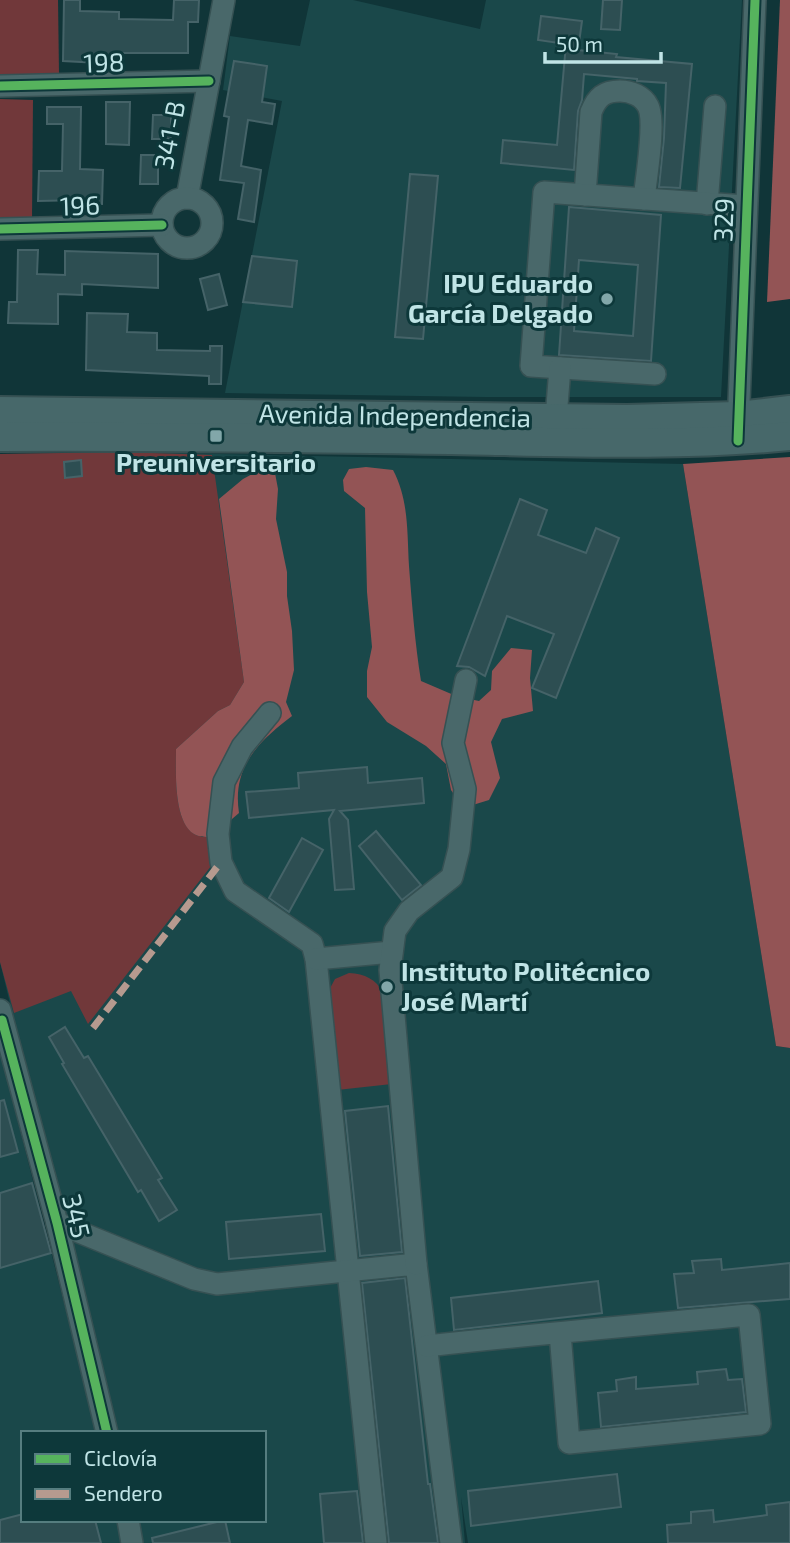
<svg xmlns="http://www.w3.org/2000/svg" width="790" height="1543" font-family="'Exo 2',sans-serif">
<rect width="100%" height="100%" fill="#103538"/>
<!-- built -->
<g fill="#1a484a">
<path d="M310,0H353L480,29L486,0H742L721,397H485L225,393L282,101L223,90L230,36L300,46Z"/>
<path d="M122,452L683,464L776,1046L790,1048V1543H468L461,1497L465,1543H140L135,1520H264V1433H114L0,962V454Z"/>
<path d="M0,1051L97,1433H23V1520H120L125,1543H0Z"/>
</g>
<!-- green -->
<g fill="#71383a">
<path d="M0,0H58L59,74L0,75Z"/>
<path d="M0,99L33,100L32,220H0Z"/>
<path d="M122,452L212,455L244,682L230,705L218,711L176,749C176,771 173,821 194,834C199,837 205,837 211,837L215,861L88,1024L71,991L14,1013L0,962V454Z"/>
<path d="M349,973C365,974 376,979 383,993L392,1084L337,1090L328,992L335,979Z"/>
</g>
<!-- forest -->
<g fill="#935455">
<path d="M780,0H790V299L767,302Z"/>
<path d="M790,457V1048L776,1046L683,464Z"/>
<path d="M366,467L393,470C409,500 407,533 409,566C412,605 415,643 421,681L456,696L479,701L491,690L492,671L511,648L532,650L530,678L533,711L502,719L491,742L500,778L489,800L463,808L451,790L446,764L426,746L387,722L367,697V671L372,647L367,592L365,508L344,491L343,480L349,469Z"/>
<path d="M260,470L275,473L278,489L276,519L287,572V596L292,631L294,670L286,702L292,716C258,742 232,767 239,813L211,837C205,837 199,837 194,834C173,821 176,770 176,749L218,711L230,705L244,682L219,499L243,479Z"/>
</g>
<!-- building -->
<g fill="#2d4e52" stroke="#456368" stroke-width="2" fill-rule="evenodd">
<path d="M64,0H80V11L119,12V19L173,20L174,0H199L198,22H188V53H118V64L63,61Z"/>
<path d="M603,0H622L620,30L601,29Z"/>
<path d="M541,16L582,21L578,50L617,54L616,57L692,64L680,188L659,187L664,138L666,83L637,81V79L584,74L582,100L578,111L574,170L501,163L503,140L557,145L566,44L538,40Z"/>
<path d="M234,61L267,66L262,102L275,104L272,124L248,120L241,166L261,170L254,222L238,219L244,183L220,180L229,117L224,116Z"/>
<path d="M106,102H130L129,145L106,144Z"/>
<path d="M47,107H81L80,169L103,170L102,204L82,203L83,200L38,201L39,171H62L63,124H47Z"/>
<path d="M153,115H171V139H152Z"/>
<path d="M141,155H158V184H140Z"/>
<path d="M410,174L438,176L423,339L395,337Z"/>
<path d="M569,207L661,215L651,361L559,355ZM579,260L638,265L633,336L574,331Z"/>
<path d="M18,250H38L37,274L65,275V251L158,254V288L82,284V295L58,294V324L8,323L9,302H17Z"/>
<path d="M252,256L297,261L292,307L243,302Z"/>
<path d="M219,274L227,305L208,310L200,279Z"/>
<path d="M87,313L128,314L127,332L157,333V350L210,351V346H222L221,384H209V376L86,370Z"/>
<path d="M81,460L82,476L65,478L64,462Z"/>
<path d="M520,499L547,510L538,535L586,553L596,528L619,538L556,698L532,688L554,634L507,616L485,676L469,667L457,666Z"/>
<path d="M367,767L368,783L422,778L424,803L340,811L348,820L354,889L335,890L329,819L334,810L249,818L246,792L299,788L298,773Z"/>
<path d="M376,831L421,885L402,900L359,846Z"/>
<path d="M302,838L323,850L289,912L269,898Z"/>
<path d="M65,1027L84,1058L88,1056L162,1178L158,1180L177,1210L159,1221L141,1190L138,1192L62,1064L64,1063L49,1037Z"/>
<path d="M4,1100L18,1152L0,1157V1101Z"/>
<path d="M388,1106L402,1252L360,1256L345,1111Z"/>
<path d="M32,1183L51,1253L0,1268V1193Z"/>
<path d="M321,1214L325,1251L229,1259L226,1222Z"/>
<path d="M721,1259L722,1270L790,1263V1299L678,1308L674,1274L694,1273L692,1261Z"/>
<path d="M405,1278L428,1484H430L438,1543H389L362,1283Z"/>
<path d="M598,1281L602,1313L454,1330L451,1298Z"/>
<path d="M726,1369L728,1380L742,1379L746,1412L601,1427L598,1393L617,1391L616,1380L636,1377V1389L698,1384L697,1372Z"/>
<path d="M617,1474L621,1507L471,1526L468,1491Z"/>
<path d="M357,1491L363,1543H324L320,1494Z"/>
<path d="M790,1502V1543H668L667,1525L691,1523V1512L713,1510L714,1522L767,1515L766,1505Z"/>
<path d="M23,1514V1520H95L101,1543H0V1520Z"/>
<path d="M225,1520L230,1543H153L152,1538Z"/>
</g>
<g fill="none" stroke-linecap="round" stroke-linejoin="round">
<!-- minor casing -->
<g stroke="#365153" stroke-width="24">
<g id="minor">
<path d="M0,86L209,81"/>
<path d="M585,195L591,112C597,97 604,91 620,91C631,91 643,96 648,106C656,121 646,179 644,199"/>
<path d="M187,198L224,0"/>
<circle cx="187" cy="223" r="25"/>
<path d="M707,204L715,106"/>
<path d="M0,229L162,225"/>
<path d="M655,374L531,366L544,192L746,206"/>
<path d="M556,418L560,368"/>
<path d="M738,428L755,0"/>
<path d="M270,713L242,747L224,782L218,834L221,862L235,891L312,944L316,959L376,1543"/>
<path d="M316,959L392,952"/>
<path d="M0,1010L57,1223L107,1433"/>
<path d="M57,1223L194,1279L217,1284L416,1264L451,1543"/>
<path d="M416,1264L390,970L395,931L409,911L452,877L459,849L465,789L453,743L466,680"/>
<path d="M427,1346C534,1334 641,1325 749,1315L760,1424L569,1443L560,1333"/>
<path d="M128,1520L132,1543"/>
</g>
</g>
<!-- major casing -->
<g stroke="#365153" stroke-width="32">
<g id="major">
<path d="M0,411L627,419L738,416L790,410"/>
<path d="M0,437C150,436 301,438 451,440C564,442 677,447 790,436"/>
</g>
</g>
<!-- minor -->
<use href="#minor" stroke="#49686a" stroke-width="21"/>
<!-- major -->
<use href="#major" stroke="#47686a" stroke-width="28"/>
<!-- quiet -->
<path stroke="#b69a8f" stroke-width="7" stroke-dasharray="14 7" stroke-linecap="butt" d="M93,1028L221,862"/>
<!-- cycleway casing -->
<g stroke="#0d383a" stroke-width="13">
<g id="cycleway">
<path d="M0,86L209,81"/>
<path d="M0,229L162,225"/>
<path d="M738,441L755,0"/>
<path d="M0,1021L2,1020L57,1223L107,1433"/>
</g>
</g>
<!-- cycleway -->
<use href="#cycleway" stroke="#56b35d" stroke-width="9"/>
</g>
<!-- markers -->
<g fill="#82a7a9" stroke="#0d383a" stroke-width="2.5">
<circle cx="607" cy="299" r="7"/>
<rect x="209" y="429" width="14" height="14" rx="3.5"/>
<circle cx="387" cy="987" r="7"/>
</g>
<g text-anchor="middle" stroke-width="6" stroke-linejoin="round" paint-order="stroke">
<!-- street labels -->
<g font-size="26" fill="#c0e4e6" stroke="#0d383a">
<text transform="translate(104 63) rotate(-2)" y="9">198</text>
<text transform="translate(170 135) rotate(-79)" y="9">341-B</text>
<text transform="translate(80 206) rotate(-2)" y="9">196</text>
<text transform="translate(724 220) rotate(-88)" y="9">329</text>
<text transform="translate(395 416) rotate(1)" y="9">Avenida Independencia</text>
<text transform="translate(76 1216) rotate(76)" y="9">345</text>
</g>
<!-- poi labels -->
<g font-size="26" font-weight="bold" fill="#c0e4e6" stroke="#0d383a" text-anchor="end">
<text x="593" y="293">IPU Eduardo<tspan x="593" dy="30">García Delgado</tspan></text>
<text x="216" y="472" text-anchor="middle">Preuniversitario</text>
<text x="401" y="981" text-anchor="start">Instituto Politécnico<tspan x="401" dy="30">José Martí</tspan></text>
</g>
</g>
<!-- legend -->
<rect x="21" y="1431" width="245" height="91" fill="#0d383a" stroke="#557d7f" stroke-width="2"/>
<rect x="35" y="1454" width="35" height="10" fill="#56b35d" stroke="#557d7f" stroke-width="2"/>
<text x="84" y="1466" font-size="21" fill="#c0e4e6">Ciclovía</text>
<rect x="35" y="1489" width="35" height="10" fill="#b69a8f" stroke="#557d7f" stroke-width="2"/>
<text x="84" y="1501" font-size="21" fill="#c0e4e6">Sendero</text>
<!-- scale -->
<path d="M545 52v10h116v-10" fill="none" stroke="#c0e4e6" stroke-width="3.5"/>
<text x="556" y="52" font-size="21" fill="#c0e4e6" stroke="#0d383a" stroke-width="5" paint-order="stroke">50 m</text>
</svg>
